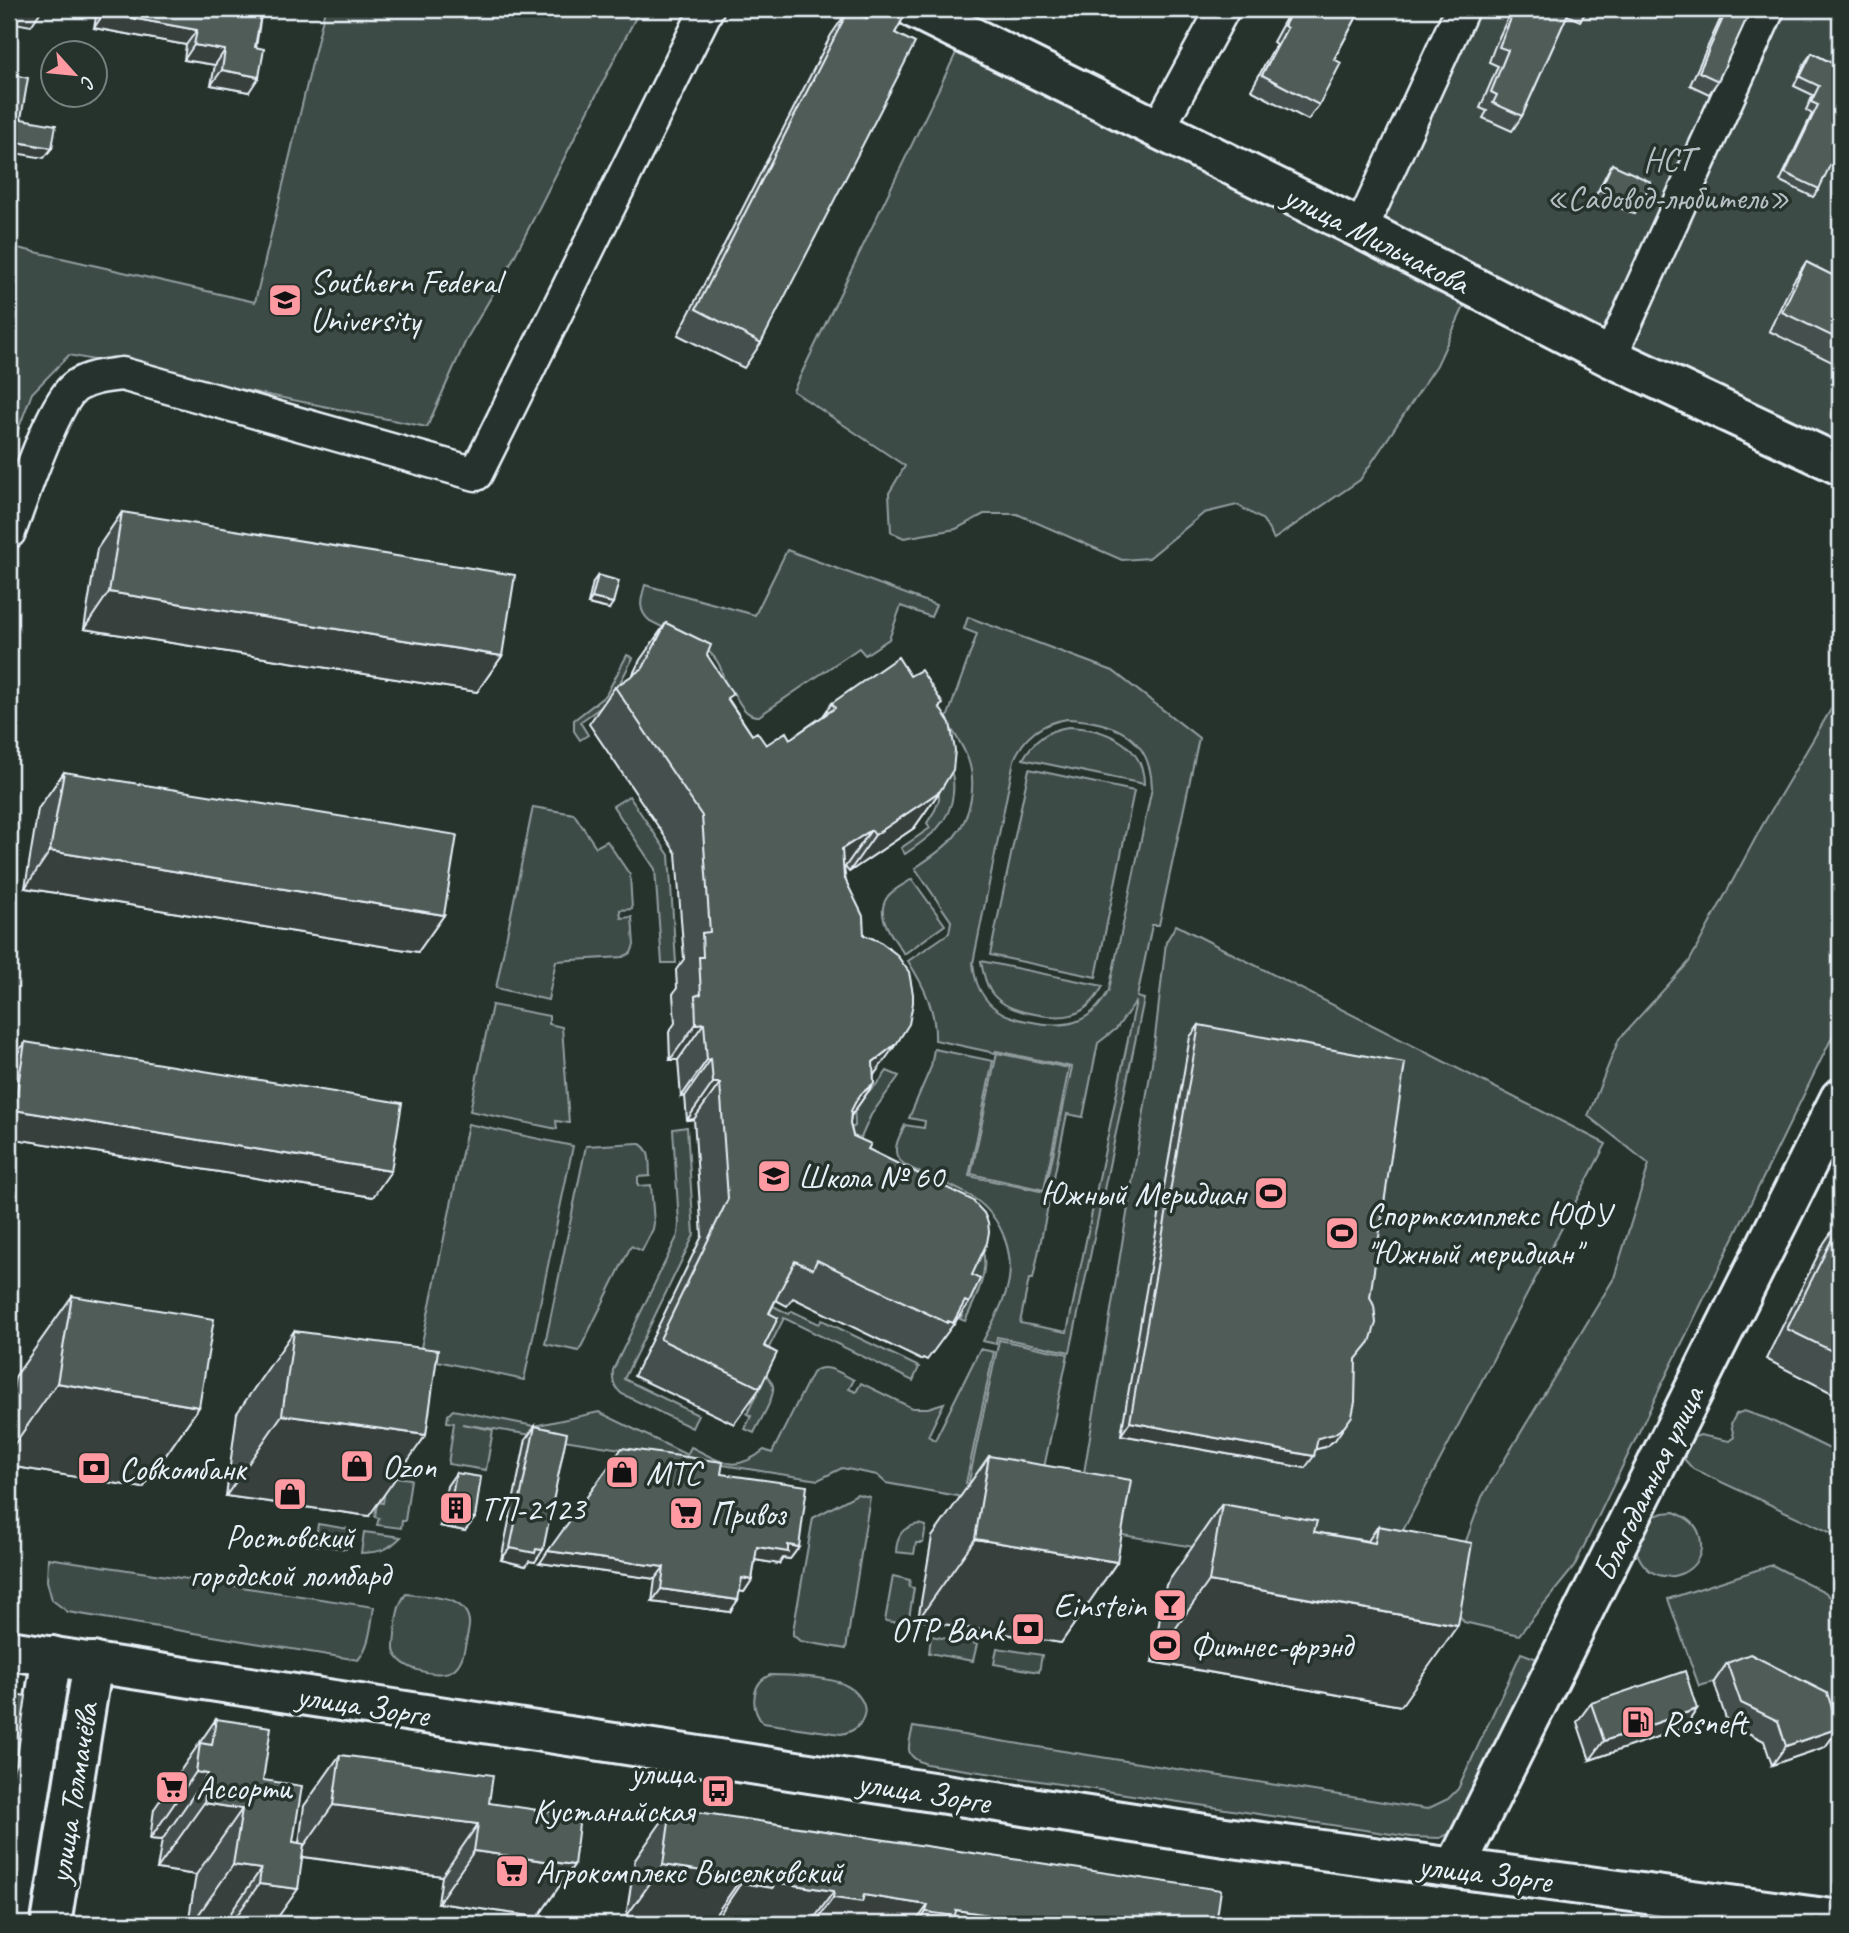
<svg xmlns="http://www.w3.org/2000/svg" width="1849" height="1933" font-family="Caveat,sans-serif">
<rect width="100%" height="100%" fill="#26332d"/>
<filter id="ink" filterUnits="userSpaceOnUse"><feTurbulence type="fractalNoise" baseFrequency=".0143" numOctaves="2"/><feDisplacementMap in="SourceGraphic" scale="14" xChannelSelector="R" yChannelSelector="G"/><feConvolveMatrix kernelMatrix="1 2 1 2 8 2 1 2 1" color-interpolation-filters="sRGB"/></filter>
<g filter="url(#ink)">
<!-- green -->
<g fill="#3e4b47" stroke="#939ea0" stroke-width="2" fill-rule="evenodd">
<path d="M325,9H640L510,265L467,338L427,427L69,355L32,393L9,454V246L255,302Z"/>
<path d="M1475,9H1840V452L1375,223Z"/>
<path d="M956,53L1467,300L1437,365L1360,480L1274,539L1263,520L1237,505L1204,513L1149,558L1122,560L1017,514H984L956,529L904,538L891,532L889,493L905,466L793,391Z"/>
<path d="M787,550L936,605L931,617L901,606L889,639L865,655L859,648L759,716C745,717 740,703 733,692L727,696C722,675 724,664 706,649L650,621C637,610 641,599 645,585L755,615Z"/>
<path d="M968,617L1113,671L1199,738L1159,925H1152L1137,997L1144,999L1070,1352L997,1337L996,1344L983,1341C991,1325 1001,1309 1006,1292C1017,1257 1003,1217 972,1197C959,1189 943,1182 928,1176C919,1171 901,1166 897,1156C893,1146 901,1134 905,1125L924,1128L925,1121L909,1118L931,1067L934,1049L993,1061L969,1176L1045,1192L1072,1067L996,1051L995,1053L935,1040C936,1010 924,986 908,961L949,933L951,921L915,868C928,859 943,850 954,837C971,817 977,784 968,759C963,745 954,733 946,721L977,634L964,629ZM1067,719C1113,721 1151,736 1152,788L1109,990C1090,1026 1064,1029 1027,1021C1010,1018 995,1012 985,998C977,988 974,975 973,963L1014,760C1024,736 1041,723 1067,719ZM1136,1001L1067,1332L1020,1323L1029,1279H1033L1067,1114L1083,1117L1098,1043L1116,1029Z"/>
<path d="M627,655L633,658L611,700L580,722L588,735L580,740L574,731V720L606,695Z"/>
<path d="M1840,694V1021L1662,1384L1574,1567L1519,1635L1464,1622L1446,1596L1482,1497L1614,1278L1649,1164L1588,1116L1619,1039L1689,962L1762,826Z"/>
<path d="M1068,727C1103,728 1144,743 1144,784L1023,759C1033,741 1047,730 1068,727Z"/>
<path d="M1029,769L1134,791L1096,977L990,955Z"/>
<path d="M951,771C954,779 954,785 953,794C950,824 928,838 905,854L901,848L930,828L927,823L935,810L939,799V786Z"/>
<path d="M629,796L669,855L676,963H662L655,869L613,806Z"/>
<path d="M533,807L574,814L596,847L607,841L630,875L632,909L620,910L621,918L632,917L634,945L631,953L623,957L556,961L548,1000L496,988Z"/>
<path d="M912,879L945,925L904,954C894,938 873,915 888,896C894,889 905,884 912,879Z"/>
<path d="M1176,925L1606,1144L1378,1578L1075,1527L1152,1063L1166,942Z"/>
<path d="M981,961L1103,986C1085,1020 1062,1020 1029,1013C1014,1010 1000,1005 991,992C985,983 983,973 981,961Z"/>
<path d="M492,1005L549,1016V1024L562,1027L569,1123L556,1121L557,1129L470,1111Z"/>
<path d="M997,1053L1069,1068L1044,1190L971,1174Z"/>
<path d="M887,1071L899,1076L871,1115L849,1165L957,1218C1001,1247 983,1284 965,1321L960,1319L963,1313L954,1309C969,1279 981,1256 950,1231L851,1182L853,1178L834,1169C830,1148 837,1135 855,1126L854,1102C868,1094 878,1085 887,1071Z"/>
<path d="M468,1124L573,1146L524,1380L419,1357Z"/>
<path d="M687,1127L694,1235L624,1379L698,1415L692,1428L622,1394C614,1387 612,1381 613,1370L678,1235L679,1223L673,1129Z"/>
<path d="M638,1143C652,1149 649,1163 650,1176L638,1177V1186L651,1185L654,1223L653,1229L642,1251L631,1246L579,1351L545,1344L586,1146Z"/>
<path d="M773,1306L789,1314L792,1311L819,1324L822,1320L919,1367L913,1381L784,1318L759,1367C764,1373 771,1378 773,1386C775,1398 759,1422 754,1433L745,1429L751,1416L747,1414L760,1387L752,1383L762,1330Z"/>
<path d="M999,1340L1068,1354L1038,1496L969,1481Z"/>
<path d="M980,1349L994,1352L966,1483L1040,1498L1012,1506L886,1483L877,1475L842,1468L818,1480L462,1424L493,1430L486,1470L448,1464L454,1423L447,1422L448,1415L453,1410L534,1426L599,1412L687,1455L691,1447C722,1462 734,1474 764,1450L772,1453L812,1373C825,1361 840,1373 854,1380L849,1389L856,1392L861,1383L912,1408H928L944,1403L928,1436L935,1440Z"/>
<path d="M1744,1411L1768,1419L1840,1454V1537L1693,1469L1685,1460L1684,1449L1690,1439L1700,1435L1729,1441L1734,1437L1731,1424L1736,1414Z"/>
<path d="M387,1476L411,1479L405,1521H402L401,1528L377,1525L379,1518L375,1517L377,1502L383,1503Z"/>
<path d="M857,1494L870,1497L846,1649L800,1641L793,1635V1631L813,1518Z"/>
<path d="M1674,1512C1686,1517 1697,1523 1700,1537C1709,1572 1660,1592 1641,1561C1639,1557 1635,1551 1636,1546C1637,1539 1648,1524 1652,1517L1663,1513Z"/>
<path d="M318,1524L349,1529L346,1549L315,1545Z"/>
<path d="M919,1524L926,1526L923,1543H916L914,1554L896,1552C897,1535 902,1527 919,1524Z"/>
<path d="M364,1532L401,1537C387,1551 380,1552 361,1553Z"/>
<path d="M48,1558L374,1607C371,1625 370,1646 358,1660L68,1612L52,1600L47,1581Z"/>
<path d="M1772,1565L1825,1592L1840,1606V1720L1834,1724L1714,1682L1699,1686L1668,1599Z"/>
<path d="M893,1576L910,1580L909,1587L914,1588L908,1624L885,1621Z"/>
<path d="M406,1594C426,1597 465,1594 469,1621C470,1627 467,1635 466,1642C464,1652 462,1664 453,1670C438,1680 391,1668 394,1645C396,1628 395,1607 406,1594Z"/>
<path d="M931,1636L977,1644L973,1661L929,1653Z"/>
<path d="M997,1648L1042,1655L1039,1672L994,1664Z"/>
<path d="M1521,1653L1543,1661L1453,1832L1440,1838L1411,1837L926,1764C903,1756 908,1747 913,1727L1427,1809L1448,1799L1458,1789Z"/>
<path d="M770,1675C787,1675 832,1677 845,1685C852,1688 857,1693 861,1699C864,1704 866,1709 864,1715C861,1727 852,1732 841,1734L763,1723C750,1709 751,1683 770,1675Z"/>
<path d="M57,1728L64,1729L38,1924H23Z"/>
</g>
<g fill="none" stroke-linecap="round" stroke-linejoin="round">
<!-- minor casing -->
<g stroke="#e8f1f8" stroke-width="37">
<g id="minor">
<path d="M1158,129L1223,9"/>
<path d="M1361,229L1462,9"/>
<path d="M1610,357L1768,9"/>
<path d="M9,532C21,501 52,403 76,386C90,377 106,376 122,374L476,474L707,9"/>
</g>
</g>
<!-- tertiary casing -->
<g stroke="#e8f1f8" stroke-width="44">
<g id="tertiary">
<path d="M915,9L1361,229L1610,357L1840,465"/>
<path d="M1455,1868L1840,1098"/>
<path d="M9,1924L52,1656"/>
<path d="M51,1924L93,1662"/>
</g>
</g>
<!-- secondary casing -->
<g stroke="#e8f1f8" stroke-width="44">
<path id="secondary" d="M9,1650L1225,1837L1840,1920"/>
</g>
<!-- minor -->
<use href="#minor" stroke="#26332d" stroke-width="32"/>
<!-- tertiary -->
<use href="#tertiary" stroke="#26332d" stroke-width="38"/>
<!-- secondary -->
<use href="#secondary" stroke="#26332d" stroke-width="38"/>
</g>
<!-- wall -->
<g fill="#454f4d" stroke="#e8f1f8" stroke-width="2">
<path d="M48,9H262L249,92L211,85L215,65L184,60L186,45L94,28L96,17Z"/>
<path d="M849,9L865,17L871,9H908L895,33L761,343L744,368L678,335L831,35Z"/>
<path d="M1291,9H1361L1334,59L1319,105L1308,120L1251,90L1276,44L1273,42Z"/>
<path d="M1512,9H1588L1580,21L1567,15L1522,116L1512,131L1483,118L1487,111L1480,108L1498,66L1489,62L1495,46Z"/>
<path d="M1725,9H1751L1718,81L1709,94L1690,85Z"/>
<path d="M1812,53L1840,67L1819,189L1813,197L1780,181L1812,114L1806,110L1813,95L1794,86L1806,61Z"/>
<path d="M1612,164L1639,208L1634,214L1595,197L1608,171Z"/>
<path d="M1806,262L1840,279V366L1769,331L1793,282Z"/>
<path d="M122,512L502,656L477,692L84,629L97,549Z"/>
<path d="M598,575L609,609L588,604L593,582Z"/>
<path d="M666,623L707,655L729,700L752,735L766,745L790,739L823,716L832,703L910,676L940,708V791L914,828L849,872L845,867L844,868L874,1083L851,1116L850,1124L853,1136L868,1149L972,1275L969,1303L927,1360L923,1358L921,1360L793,1298L787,1306L776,1300L769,1313L764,1346L760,1388L734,1424L634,1376L702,1236L694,1119L687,1120L685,1096L681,1097L678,1060H670L669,1032L675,1023L673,994L677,988L676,970L684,959L676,853L589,724L615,687L632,676L640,660Z"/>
<path d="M64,772L444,915L418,952L25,888L38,809Z"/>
<path d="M1199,1025L1356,1361L1335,1440L1325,1447L1315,1449L1305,1468L1121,1435L1190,1037Z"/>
<path d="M25,1042L373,1197L9,1138V1066Z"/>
<path d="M1840,1220V1397L1766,1359L1824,1243Z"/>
<path d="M72,1296L199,1407L143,1488L9,1466V1414L15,1377Z"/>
<path d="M294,1331L369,1516L226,1496L237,1413Z"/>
<path d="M535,1426V1562L529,1561L526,1566L501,1560L526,1439Z"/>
<path d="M989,1456L1117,1562L1061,1643L918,1620L932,1537Z"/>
<path d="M456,1473L465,1531L440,1526L447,1486Z"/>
<path d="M721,1474L799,1547L790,1559L783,1558L779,1564L755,1560L752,1580L744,1592L740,1591L730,1612L652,1602L655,1579L540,1563Z"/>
<path d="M1222,1504L1314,1532L1368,1541L1378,1526L1401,1706L1152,1662L1166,1585Z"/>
<path d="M1727,1663L1839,1728L1825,1747L1772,1765L1764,1741L1727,1722L1714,1682Z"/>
<path d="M1591,1703L1697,1709L1684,1728L1590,1760L1577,1722Z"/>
<path d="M216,1719L263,1780L293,1842L299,1843L304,1806L340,1755L489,1803L574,1865L538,1917L438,1903L442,1876L302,1857L273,1924H188L196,1875L157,1869L162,1840L150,1839L154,1809Z"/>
<path d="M671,1808L1216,1924H676L626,1917L635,1860Z"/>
</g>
<!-- shaded-wall -->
<g fill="#38403e" stroke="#e8f1f8" stroke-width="2">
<path d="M9,9H27L41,11L31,26L9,22Z"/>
<path d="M48,9H102L96,17Z"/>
<path d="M104,13L197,30L186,45L94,28Z"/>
<path d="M194,45L225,50L215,65L184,60Z"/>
<path d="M222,70L259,77L249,92L211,85Z"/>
<path d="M17,142L52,148L44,158L9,152Z"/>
<path d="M109,592L502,656L477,692L84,629Z"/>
<path d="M592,598L613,603L609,609L588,604Z"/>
<path d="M940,791L914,828L849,872L875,835Z"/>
<path d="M871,830L845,867L817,886L842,849Z"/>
<path d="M50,851L444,915L418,952L25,888Z"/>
<path d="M704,1023L678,1060H670L696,1024Z"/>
<path d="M897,1043L871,1079L873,1062Z"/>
<path d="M711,1059L685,1096L681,1097L707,1060Z"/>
<path d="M713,1083H720L694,1119L687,1120Z"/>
<path d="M874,1083L848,1120L835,1131L861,1094Z"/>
<path d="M14,1110L391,1171L373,1197L9,1138V1118Z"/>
<path d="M57,1383L199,1407L143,1488L9,1466V1452Z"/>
<path d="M282,1415L426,1435L369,1516L226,1496Z"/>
<path d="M1130,1422L1314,1456L1305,1468L1121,1435Z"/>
<path d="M1344,1427L1335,1440L1325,1447L1309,1451L1318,1438Z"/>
<path d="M449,1514L475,1518L465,1531L440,1526Z"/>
<path d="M975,1539L1117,1562L1061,1643L918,1620Z"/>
<path d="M788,1545L799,1547L790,1559L783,1558L779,1564L749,1559L757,1547Z"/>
<path d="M510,1548L536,1549L543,1550L535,1562L529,1561L526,1566L501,1560Z"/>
<path d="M548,1551L664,1567L655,1579L540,1563Z"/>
<path d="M742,1578L752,1580L744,1592L734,1590Z"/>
<path d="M1209,1581L1458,1625L1401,1706L1152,1662Z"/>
<path d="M661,1589L738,1600L730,1612L652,1602Z"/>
<path d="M1697,1709L1684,1728L1590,1760L1604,1741Z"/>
<path d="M1839,1728L1825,1747L1772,1765L1786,1746Z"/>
<path d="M9,1763L16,1764L9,1774Z"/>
<path d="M196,1772L208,1774L162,1840L150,1839Z"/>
<path d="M204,1803L242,1809L196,1875L157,1869Z"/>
<path d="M333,1805L478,1824L442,1876L297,1856Z"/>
<path d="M474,1851L574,1865L538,1917L438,1903Z"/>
<path d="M233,1865L261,1869L223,1924H192Z"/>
<path d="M663,1865L742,1877L709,1924H676L626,1917Z"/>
<path d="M774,1882L834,1891L810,1924H713L741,1883Z"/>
<path d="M259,1884L298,1889L273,1924H231Z"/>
<path d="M864,1895L928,1905L914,1924H814L833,1898Z"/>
<path d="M956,1910L1016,1919L1012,1924H918L926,1912Z"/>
</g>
<!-- building -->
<g fill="#505c59" stroke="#e8f1f8" stroke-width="2">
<path d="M27,9H42L41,11Z"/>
<path d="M105,9H262L255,47L264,49L259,77L222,70L225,50L194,45L197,30L104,13Z"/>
<path d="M849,9L868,19L874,9H908L895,33L915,43L761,343L696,309Z"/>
<path d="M1293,9H1361L1334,59L1341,63L1319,105L1262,75L1287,28L1284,26Z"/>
<path d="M1515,9H1570L1522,116L1493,103L1497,95L1491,92L1508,50L1499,47Z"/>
<path d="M1727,9H1751L1718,81L1699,72Z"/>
<path d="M1812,53L1840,67V144L1819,189L1785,173L1818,105L1811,102L1819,86L1800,77Z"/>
<path d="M9,74L28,78L21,119L56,125L52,148L17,142L9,185Z"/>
<path d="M1612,164L1651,182L1639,208L1600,190Z"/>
<path d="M1806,262L1840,279V340L1782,312Z"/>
<path d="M122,512L515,575L502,656L109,592Z"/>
<path d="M598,575L619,581L613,603L592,598Z"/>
<path d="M666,623L711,645L707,655L733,694L727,698L752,735L757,732L766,745L786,732L790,739L835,708L832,703L898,657L910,676L921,670L943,704L939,707L950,723L955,750L953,770L940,791L875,835L871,830L842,849L844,877L863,916L864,935L879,941L896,954L909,972L913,994V1003L909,1024L897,1043L873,1062L874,1083L861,1094L856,1101L851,1111L850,1124L853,1136L871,1144L868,1149L972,1200L984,1213L988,1222L989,1232L987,1243L972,1275L980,1279L969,1303L965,1301L953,1323L948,1321L947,1323L817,1260L813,1269L795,1261L769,1313L778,1318L764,1346L777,1353L760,1388L660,1339L728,1199L720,1083H713L711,1059L707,1060L704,1023L696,1024L695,996L701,994L699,957H703L702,933L710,932L702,816L615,687L643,668Z"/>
<path d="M64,772L457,835L444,915L50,851Z"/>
<path d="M1199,1025L1405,1063L1370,1297L1374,1306L1376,1323L1370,1342L1356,1359L1355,1402L1352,1416L1344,1427L1334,1434L1318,1438L1314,1456L1130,1422Z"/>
<path d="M25,1042L402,1103L391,1171L14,1110Z"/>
<path d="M1840,1223V1355L1787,1329Z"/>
<path d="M72,1296L214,1319L199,1407L57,1383Z"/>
<path d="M294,1331L438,1350L426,1435L282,1415Z"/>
<path d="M535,1426L567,1433L543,1550L536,1549L535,1553L510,1548Z"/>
<path d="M622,1448L723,1462L721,1474L807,1486L799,1547L788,1545V1552L757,1547L752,1580L742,1578L738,1600L661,1589L664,1567L548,1551Z"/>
<path d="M989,1456L1131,1480L1117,1562L975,1539Z"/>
<path d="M456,1473L481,1477L475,1518L449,1514Z"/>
<path d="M1222,1504L1317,1521L1314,1532L1375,1543L1378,1526L1472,1543L1458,1625L1209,1581Z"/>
<path d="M1750,1654L1827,1693L1839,1728L1786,1746L1778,1721L1741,1703L1727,1663Z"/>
<path d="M1685,1671L1697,1709L1604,1741L1591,1703Z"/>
<path d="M9,1693L26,1696L16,1764L9,1763Z"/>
<path d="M216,1719L271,1727L263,1780L302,1786L293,1842L304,1844L298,1889L259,1884L261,1869L233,1865L242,1809L204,1803L208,1774L196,1772L200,1743L212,1745Z"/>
<path d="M340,1755L493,1775L489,1803L580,1816L574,1865L474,1851L478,1824L333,1805Z"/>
<path d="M671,1808L1221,1890L1216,1924H1056L1045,1923V1924H1015L1016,1919L956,1910L955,1916L926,1912L928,1905L864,1895L862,1902L833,1898L834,1891L774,1882L773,1888L741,1883L742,1877L663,1865Z"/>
<path d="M362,1916L412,1924H361Z"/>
</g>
</g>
<!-- icons -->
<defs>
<g id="university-square" transform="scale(1.75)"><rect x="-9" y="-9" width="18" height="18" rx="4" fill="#ff9aa2" stroke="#26332d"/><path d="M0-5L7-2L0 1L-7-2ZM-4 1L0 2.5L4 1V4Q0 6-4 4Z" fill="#111"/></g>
<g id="school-square" transform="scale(1.75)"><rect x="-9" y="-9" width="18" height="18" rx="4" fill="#ff9aa2" stroke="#26332d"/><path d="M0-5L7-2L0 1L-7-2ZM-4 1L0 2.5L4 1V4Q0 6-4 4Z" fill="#111"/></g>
<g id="stadium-square" transform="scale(1.75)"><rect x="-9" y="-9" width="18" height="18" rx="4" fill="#ff9aa2" stroke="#26332d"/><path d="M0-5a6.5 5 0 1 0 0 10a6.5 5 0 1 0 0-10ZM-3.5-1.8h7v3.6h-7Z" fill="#111"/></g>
<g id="shop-square" transform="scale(1.75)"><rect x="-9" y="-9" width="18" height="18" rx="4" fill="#ff9aa2" stroke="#26332d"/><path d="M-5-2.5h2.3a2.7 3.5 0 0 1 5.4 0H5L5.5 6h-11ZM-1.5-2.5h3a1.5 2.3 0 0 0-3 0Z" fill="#111"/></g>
<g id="bank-square" transform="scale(1.75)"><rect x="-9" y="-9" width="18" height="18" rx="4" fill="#ff9aa2" stroke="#26332d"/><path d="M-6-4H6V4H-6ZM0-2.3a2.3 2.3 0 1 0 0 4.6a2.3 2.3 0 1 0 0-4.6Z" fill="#111"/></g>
<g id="building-square" transform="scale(1.75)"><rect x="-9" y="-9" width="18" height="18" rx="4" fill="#ff9aa2" stroke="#26332d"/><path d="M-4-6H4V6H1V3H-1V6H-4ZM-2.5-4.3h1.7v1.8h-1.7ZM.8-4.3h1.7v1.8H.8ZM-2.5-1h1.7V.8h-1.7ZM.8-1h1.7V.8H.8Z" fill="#111"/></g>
<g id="supermarket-square" transform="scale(1.75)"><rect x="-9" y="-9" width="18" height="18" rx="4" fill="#ff9aa2" stroke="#26332d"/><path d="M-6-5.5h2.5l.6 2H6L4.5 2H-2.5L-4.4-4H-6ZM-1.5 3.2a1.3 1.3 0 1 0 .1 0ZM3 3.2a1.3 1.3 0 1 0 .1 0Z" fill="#111"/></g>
<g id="bar-square" transform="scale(1.75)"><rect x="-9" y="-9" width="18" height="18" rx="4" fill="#ff9aa2" stroke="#26332d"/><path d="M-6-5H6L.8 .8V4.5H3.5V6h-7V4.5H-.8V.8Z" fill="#111"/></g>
<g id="fuel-square" transform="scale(1.75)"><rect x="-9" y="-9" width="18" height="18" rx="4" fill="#ff9aa2" stroke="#26332d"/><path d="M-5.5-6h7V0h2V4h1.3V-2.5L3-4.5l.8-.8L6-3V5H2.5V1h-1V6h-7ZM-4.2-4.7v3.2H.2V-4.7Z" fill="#111"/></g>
<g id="bus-square" transform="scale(1.75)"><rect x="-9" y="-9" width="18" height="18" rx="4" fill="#ff9aa2" stroke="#26332d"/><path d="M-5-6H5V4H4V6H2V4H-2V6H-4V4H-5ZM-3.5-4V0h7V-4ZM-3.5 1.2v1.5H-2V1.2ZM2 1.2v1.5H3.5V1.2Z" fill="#111"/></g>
</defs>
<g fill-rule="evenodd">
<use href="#university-square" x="285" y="300"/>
<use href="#school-square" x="774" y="1176"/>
<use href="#stadium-square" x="1271" y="1193"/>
<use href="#stadium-square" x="1342" y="1233"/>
<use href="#shop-square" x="357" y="1466"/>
<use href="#bank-square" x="94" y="1468"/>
<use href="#shop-square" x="622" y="1472"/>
<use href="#shop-square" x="290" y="1494"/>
<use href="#building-square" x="456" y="1508"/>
<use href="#supermarket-square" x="686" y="1513"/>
<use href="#bar-square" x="1170" y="1605"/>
<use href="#bank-square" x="1028" y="1629"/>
<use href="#stadium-square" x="1165" y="1645"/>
<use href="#fuel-square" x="1638" y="1722"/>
<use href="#supermarket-square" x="172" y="1787"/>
<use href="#bus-square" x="718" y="1791"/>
<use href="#supermarket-square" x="512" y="1871"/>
</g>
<g text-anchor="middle" stroke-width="7" stroke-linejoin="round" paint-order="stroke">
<!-- park labels -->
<g font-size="33" fill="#b5bfc3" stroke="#26332d">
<text x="1668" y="171">НСТ<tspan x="1668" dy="38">«Садовод-любитель»</tspan></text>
</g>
<!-- street labels -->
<g font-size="33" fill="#e8f1f8" stroke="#26332d">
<text transform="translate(1377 238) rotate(27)" y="12">улица Мильчакова</text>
<text transform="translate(1647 1483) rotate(-64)" y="12">Благодатная улица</text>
<text transform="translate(363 1704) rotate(9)" y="12">улица Зорге</text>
<text transform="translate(924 1791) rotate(9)" y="12">улица Зорге</text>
<text transform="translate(72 1793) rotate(-81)" y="12">улица Толмачёва</text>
<text transform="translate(1485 1872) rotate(7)" y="12">улица Зорге</text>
</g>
<!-- poi labels -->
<g font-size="33" fill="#e8f1f8" stroke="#26332d" text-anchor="start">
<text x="310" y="293">Southern Federal<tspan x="310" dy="38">University</tspan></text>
<text x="798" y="1188">Школа № 60</text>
<text x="1246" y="1205" text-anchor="end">Южный Меридиан</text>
<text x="1366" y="1226">Спорткомплекс ЮФУ<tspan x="1366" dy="38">"Южный меридиан"</tspan></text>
<text x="382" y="1478">Ozon</text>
<text x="119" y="1480">Совкомбанк</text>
<text x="646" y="1484">МТС</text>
<text x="480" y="1520">ТП-2123</text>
<text x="710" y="1525">Привоз</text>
<text x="290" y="1548" text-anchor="middle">Ростовский<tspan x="290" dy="38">городской ломбард</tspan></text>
<text x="1146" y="1617" text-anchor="end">Einstein</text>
<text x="1004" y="1641" text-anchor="end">OTP Bank</text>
<text x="1190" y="1657">Фитнес-фрэнд</text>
<text x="1662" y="1734">Rosneft</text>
<text x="694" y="1784" text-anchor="end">улица<tspan x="694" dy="38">Кустанайская</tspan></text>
<text x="196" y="1799">Ассорти</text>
<text x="536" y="1883">Агрокомплекс Выселковский</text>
</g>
</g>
<!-- margin -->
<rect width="1849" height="1933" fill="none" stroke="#26332d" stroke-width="35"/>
<rect x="18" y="18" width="1814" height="1898" fill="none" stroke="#e8f1f8" stroke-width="2.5" filter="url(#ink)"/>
<!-- north arrow -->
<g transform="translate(74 74) rotate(117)"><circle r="33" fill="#26332d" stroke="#747f7e" stroke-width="2"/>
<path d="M0-5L12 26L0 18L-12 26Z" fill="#ff9aa2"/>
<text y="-10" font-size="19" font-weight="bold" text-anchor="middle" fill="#e8f1f8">С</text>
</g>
</svg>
